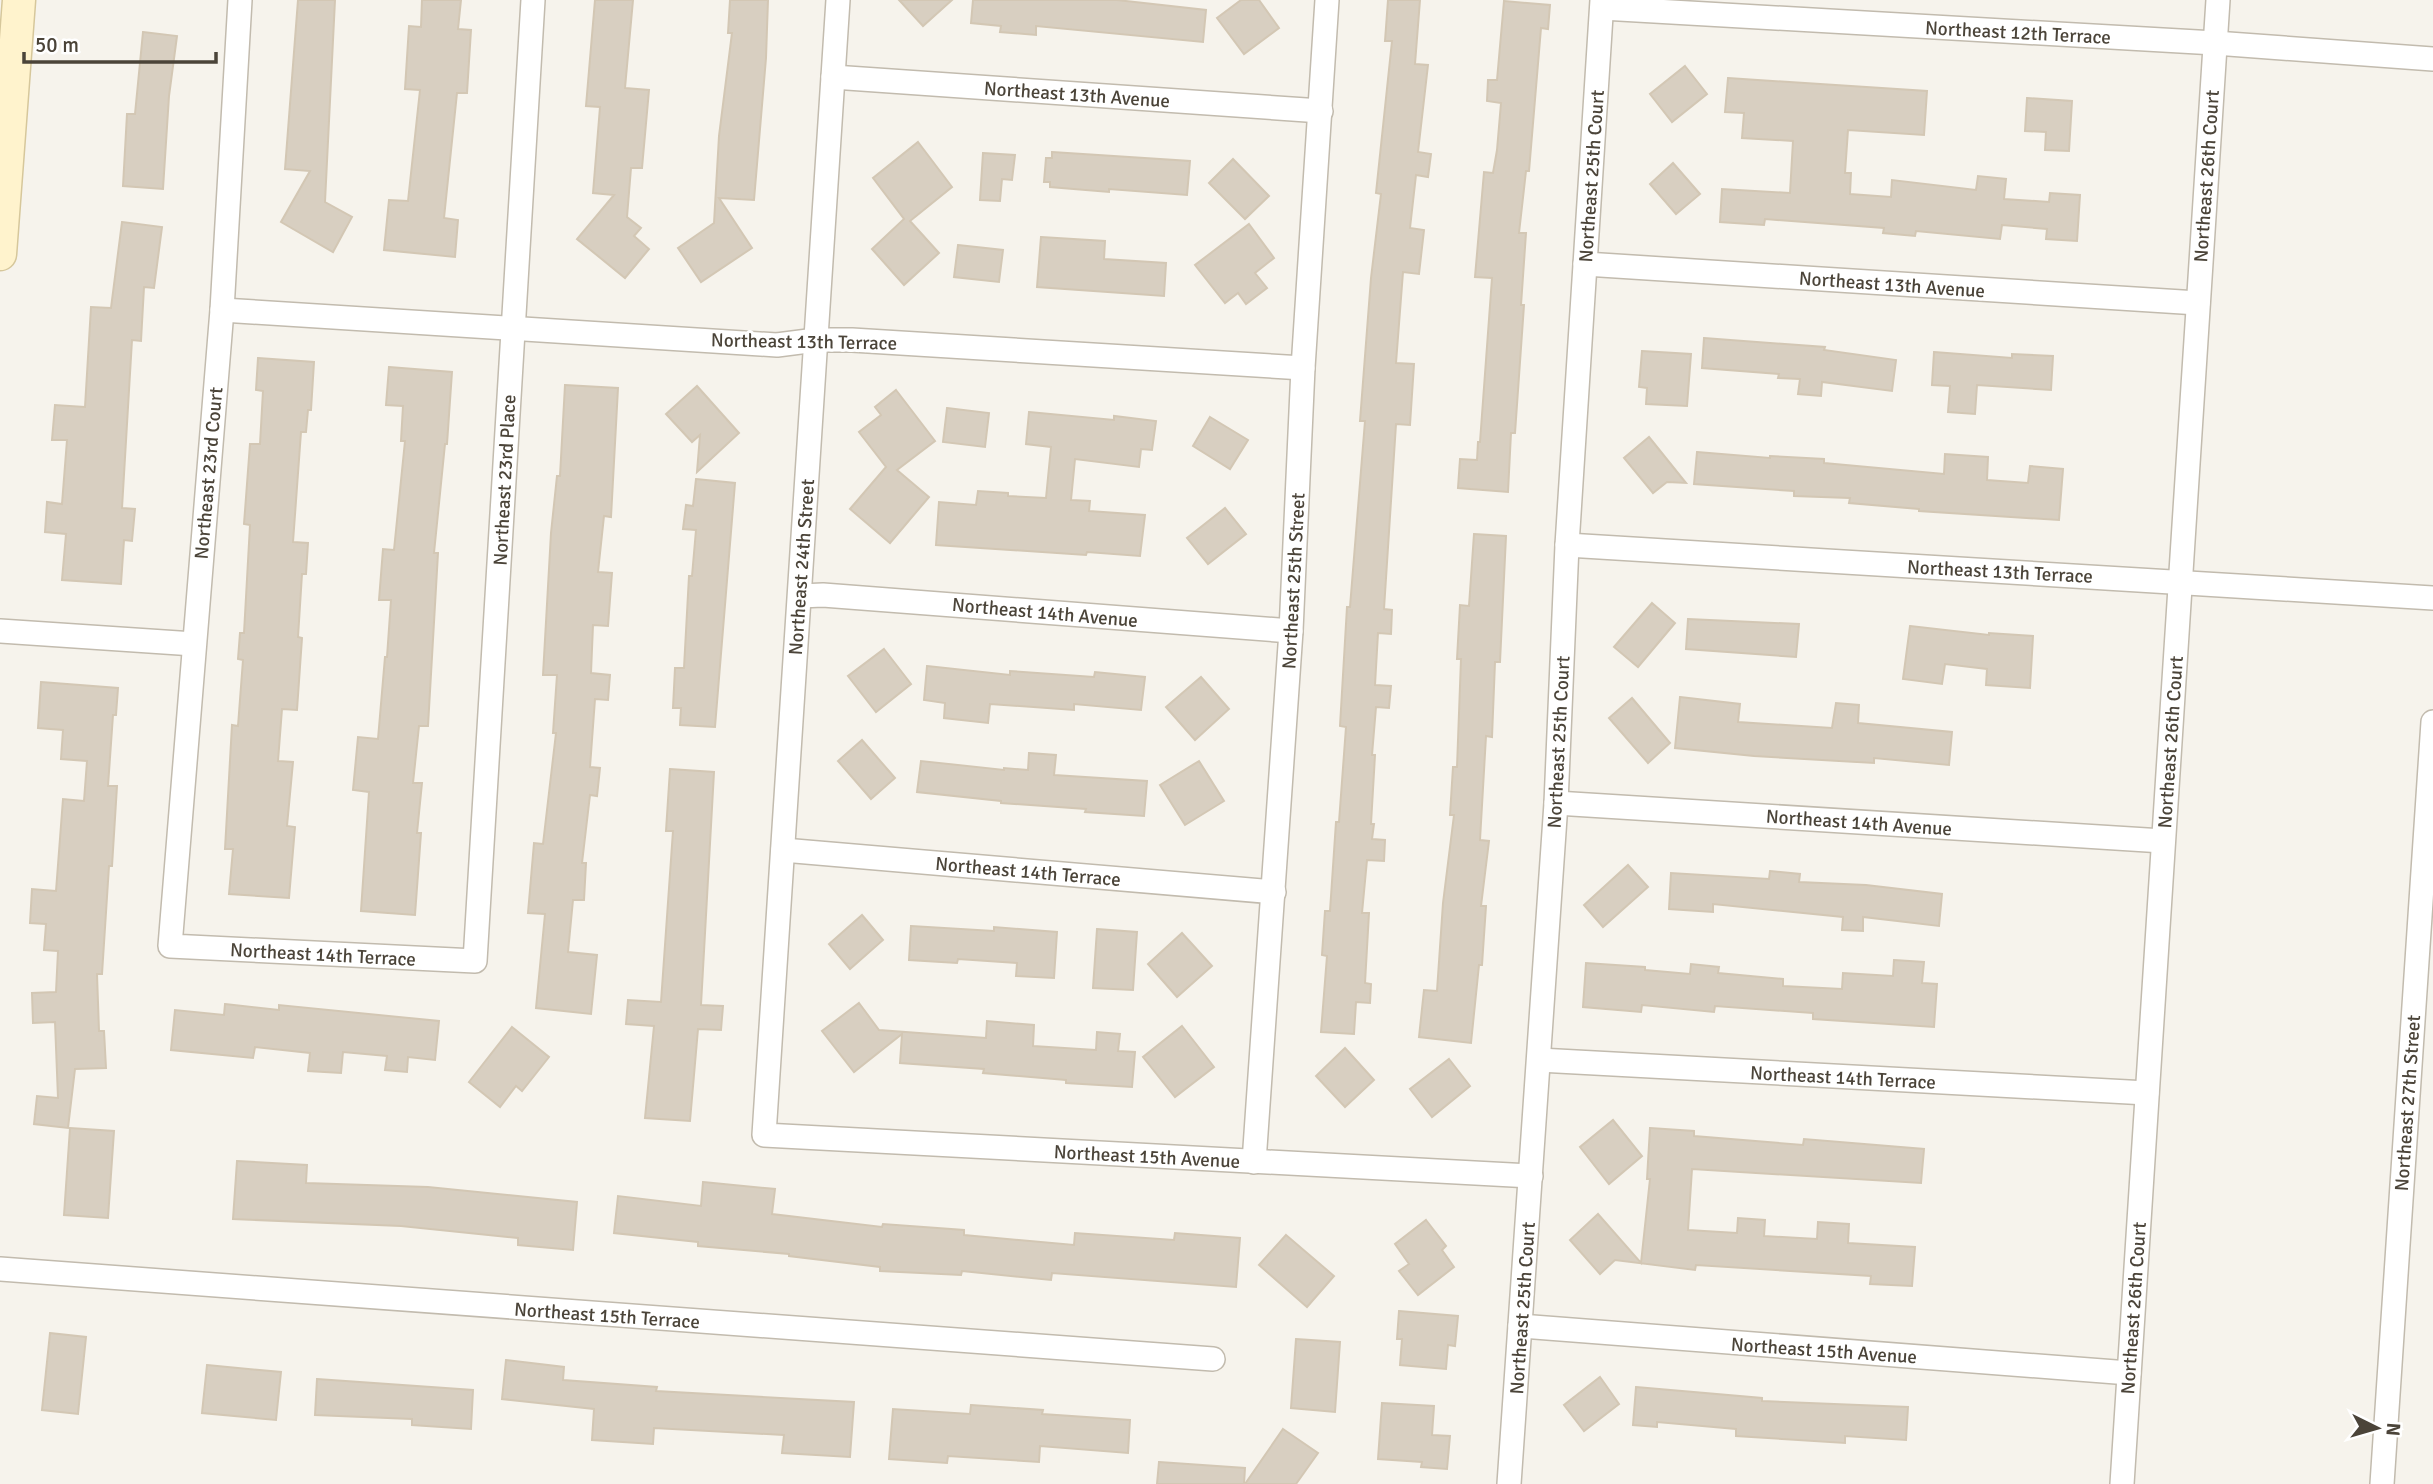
<svg xmlns="http://www.w3.org/2000/svg" width="2433" height="1484" font-family="Signika,sans-serif">
<rect width="100%" height="100%" fill="#f6f3ec"/>
<!-- building -->
<g fill="#d8cfc1" stroke="#d3c7b4" stroke-width="2">
<path d="M298,0H335L325,202L352,217L333,252L281,222L310,171L285,169Z"/>
<path d="M422,0H461L458,29L471,30L467,93H457L444,218L458,220L455,257L384,250L389,200L408,201L420,90L405,89L409,26L421,27Z"/>
<path d="M595,0H633L625,88L649,90L642,168H631L627,217L641,228L634,236L649,249L625,278L577,239L614,195L593,193L600,107L586,106Z"/>
<path d="M730,0H768L766,58L754,200L719,198L752,248L701,282L678,248L714,223L719,136L732,33H728Z"/>
<path d="M899,0H952L923,26Z"/>
<path d="M973,0H1117L1206,10L1203,42L1036,26V35L1000,32L1001,26L971,23Z"/>
<path d="M1241,0H1259L1279,28L1244,54L1217,18Z"/>
<path d="M1388,0H1420L1415,64L1428,65L1418,152L1431,154L1428,177L1416,175L1410,228L1424,230L1419,274L1403,272L1396,363L1414,364L1410,425L1396,424L1384,609L1392,610L1391,634L1378,633L1375,685L1391,686L1389,708L1376,707L1372,755H1375L1371,824H1374L1372,839L1385,840L1384,861L1367,860L1362,913H1369L1365,983L1371,984L1370,1003L1356,1002L1354,1034L1321,1032L1327,956L1322,955L1325,911H1330L1336,822H1339L1346,727L1340,726L1347,607H1350L1365,421H1360L1371,278L1381,194L1376,193L1392,41H1385Z"/>
<path d="M1504,1L1550,5L1548,29L1541,28L1529,171H1526L1519,233H1526L1521,305H1524L1515,433H1511L1508,492L1458,488L1460,459L1477,460L1478,442H1480L1492,278L1475,277L1484,172L1493,173L1497,150L1501,103L1487,101L1488,80H1497Z"/>
<path d="M143,32L177,36L169,96L163,189L123,186L127,114H135Z"/>
<path d="M1685,66L1707,94L1672,122L1650,94Z"/>
<path d="M1728,78L1927,91L1924,135L1848,130L1845,173H1851L1850,194L1891,197L1892,180L1976,190L1978,176L2006,179L2004,199L2049,202L2050,193L2080,195L2077,241L2046,239L2047,229L2002,225L2000,239L1916,231L1915,236L1883,233L1884,228L1765,219L1764,225L1720,222L1722,189L1790,193L1793,141L1742,138L1744,113L1725,112Z"/>
<path d="M2027,98L2072,101L2069,151L2045,150L2046,132L2025,131Z"/>
<path d="M918,142L952,187L910,221L939,253L904,285L872,249L904,219L873,178Z"/>
<path d="M1052,152L1190,161L1187,195L1109,189V192L1050,187V182H1044L1046,158H1052Z"/>
<path d="M983,153L1015,155L1012,180L1002,179L1000,201L980,200Z"/>
<path d="M1233,159L1269,196L1245,219L1209,183Z"/>
<path d="M1673,163L1700,194L1676,214L1650,184Z"/>
<path d="M122,222L162,227L154,288L144,287L141,341L132,340L122,508L135,509L132,541L124,540L121,584L62,580L66,534L45,532L47,502L62,504L67,440H52L55,405L85,407L91,307L111,308Z"/>
<path d="M1249,224L1274,258L1255,273L1267,288L1246,304L1238,293L1225,303L1195,265Z"/>
<path d="M1041,237L1105,241L1104,259L1166,263L1164,296L1037,287Z"/>
<path d="M958,245L1003,250L999,282L954,277Z"/>
<path d="M1704,338L1825,347L1824,350L1896,360L1892,391L1822,382L1821,396L1798,394L1800,379L1778,378L1779,374L1702,368Z"/>
<path d="M1642,351L1691,354L1687,406L1646,404L1647,388L1639,387Z"/>
<path d="M1934,352L2012,358V354L2053,356L2051,390L1977,385L1975,414L1948,412L1950,386L1932,385Z"/>
<path d="M258,358L314,362L311,410H308L306,432H301L293,542L308,543L306,574H302L298,637L302,638L297,710L282,709L278,761L293,762L287,826L295,827L289,898L229,894L233,849H225L232,725L238,726L243,660L238,659L240,633H244L250,525L244,524L250,444H260L263,391L256,390Z"/>
<path d="M389,367L452,372L447,444H445L434,553H438L428,726H419L413,783H422L417,833H421L415,915L361,911L369,792L353,790L358,737L378,739L385,657H387L391,600H379L383,549L394,550L405,441H401L403,406L386,405Z"/>
<path d="M565,385L618,388L611,517L604,516L598,572L612,573L608,626L593,625L591,673L610,675L608,700L595,699L590,767L600,768L597,796L590,795L582,863H586L584,900H573L568,952L597,955L591,1014L536,1008L545,914L528,913L534,843L543,844L556,733H553L557,675H543L551,533L557,476H560Z"/>
<path d="M697,386L739,433L697,472L700,435L692,442L666,414Z"/>
<path d="M896,390L935,441L897,470L929,497L890,543L850,509L886,467L859,432L881,415L875,407Z"/>
<path d="M947,408L989,413L985,447L943,442Z"/>
<path d="M1029,412L1114,420V416L1156,421L1152,450L1141,449L1139,467L1075,459L1071,500L1090,501L1089,511L1145,515L1140,556L1087,552L1086,555L936,545L939,502L976,505L978,491L1008,493V496L1046,498L1051,447L1026,444Z"/>
<path d="M1210,417L1248,440L1230,469L1193,446Z"/>
<path d="M1649,437L1686,483L1667,482L1653,493L1624,458Z"/>
<path d="M1697,452L1770,458V456L1824,459V463L1944,474L1945,454L1988,457L1987,480L2028,483L2030,466L2063,469L2059,520L1919,511V509L1849,503L1850,498L1794,496V491L1694,484Z"/>
<path d="M696,479L735,483L715,727L680,725L681,708H673L675,668H684L689,576H692L696,530L683,529L686,505L693,506Z"/>
<path d="M1225,508L1246,534L1208,564L1187,538Z"/>
<path d="M1474,534L1506,536L1500,662H1495L1492,737L1486,736L1480,840L1489,841L1481,906H1486L1482,965H1479L1471,1043L1419,1037L1424,990L1437,991L1443,903L1454,815H1450L1453,767H1457L1461,659H1457L1460,605L1469,606Z"/>
<path d="M1652,603L1675,623L1638,667L1614,647Z"/>
<path d="M1688,619L1799,624L1796,657L1686,649Z"/>
<path d="M1910,626L1989,635V633L2033,636L2030,688L1986,685L1987,669L1945,664L1942,684L1903,679Z"/>
<path d="M884,649L911,684L876,712L848,676Z"/>
<path d="M927,666L1010,675V671L1094,677L1095,672L1145,677L1141,710L1074,704V710L990,704L988,723L944,718L945,703L924,700Z"/>
<path d="M1201,677L1229,709L1195,740L1166,707Z"/>
<path d="M41,682L118,688L116,715H113L108,786H117L112,866H109L102,974H97L99,1031H104L106,1068L75,1069L68,1128L34,1124L37,1096L58,1098L55,1022L33,1023L32,993L56,992L58,951L44,950L46,924L30,923L32,889L56,891L63,799L84,801L87,761L61,759L63,730L38,728Z"/>
<path d="M1680,697L1740,704L1738,722L1832,728L1836,703L1859,705L1858,723L1952,732L1949,765L1874,758V763L1754,756L1675,748Z"/>
<path d="M1632,698L1670,743L1648,763L1609,718Z"/>
<path d="M862,740L895,778L871,799L838,761Z"/>
<path d="M1029,753L1056,755L1054,775L1147,781L1144,816L1085,812L1086,809L1001,803V801L917,792L921,761L1004,770V768L1028,770Z"/>
<path d="M1199,761L1224,801L1185,825L1160,785Z"/>
<path d="M670,769L714,772L701,1005L723,1006L721,1030L698,1029L690,1121L645,1118L654,1026L626,1024L628,1000L661,1002L673,831H666Z"/>
<path d="M1628,865L1648,887L1603,927L1584,905Z"/>
<path d="M1770,871L1800,874L1799,882L1866,885L1942,894L1939,926L1863,917V931L1842,930L1843,917L1713,904V912L1669,909L1671,873L1769,879Z"/>
<path d="M862,915L883,940L850,969L829,944Z"/>
<path d="M911,926L994,931V927L1057,932L1054,978L1016,976L1017,963L958,959L957,963L909,960Z"/>
<path d="M1097,929L1137,932L1133,990L1093,988Z"/>
<path d="M1182,933L1212,966L1177,997L1148,964Z"/>
<path d="M1894,960L1924,962L1922,983L1937,984L1934,1027L1813,1019V1013L1715,1006L1714,1012L1642,1005L1641,1012L1583,1007L1586,963L1645,967V970L1690,974L1691,964L1719,967L1718,973L1783,979V986L1842,989L1843,973L1893,976Z"/>
<path d="M859,1003L879,1030L986,1038L987,1021L1034,1025L1033,1046L1096,1050L1097,1032L1120,1034L1118,1051L1135,1052L1132,1087L1066,1083V1080L983,1073L984,1069L900,1063L902,1034L854,1072L822,1031Z"/>
<path d="M225,1004L279,1010V1005L439,1021L435,1060L408,1057L407,1072L385,1070L387,1056L343,1052L341,1073L308,1071L310,1053L255,1047L253,1058L171,1050L175,1010L224,1015Z"/>
<path d="M1182,1026L1214,1067L1175,1097L1143,1057Z"/>
<path d="M512,1027L549,1057L522,1091L516,1086L500,1107L469,1082Z"/>
<path d="M1345,1048L1374,1080L1345,1107L1316,1076Z"/>
<path d="M1449,1059L1470,1086L1432,1117L1410,1089Z"/>
<path d="M1613,1120L1642,1156L1609,1184L1580,1147Z"/>
<path d="M70,1128L114,1131L108,1218L64,1215Z"/>
<path d="M1650,1128L1694,1131V1136L1803,1145L1804,1139L1924,1149L1921,1183L1692,1169L1688,1230L1737,1233L1738,1218L1765,1220L1764,1236L1817,1239L1818,1222L1849,1224L1848,1243L1915,1247L1912,1286L1870,1284L1871,1276L1696,1265L1695,1270L1615,1260L1600,1274L1570,1240L1598,1214L1641,1263L1650,1179H1647Z"/>
<path d="M237,1161L307,1165L306,1183L428,1187L577,1202L573,1250L518,1245V1238L401,1226L233,1219Z"/>
<path d="M703,1182L775,1189L772,1214L882,1227L883,1224L964,1230V1235L1074,1245L1075,1233L1174,1240L1175,1233L1240,1238L1236,1287L1052,1273L1051,1280L962,1271L961,1275L880,1271V1267L789,1256V1254L698,1246V1242L614,1233L618,1196L701,1206Z"/>
<path d="M1426,1220L1446,1246L1442,1250L1454,1267L1418,1295L1399,1271L1409,1264L1395,1244Z"/>
<path d="M1286,1235L1334,1276L1307,1307L1259,1265Z"/>
<path d="M1399,1311L1458,1316L1455,1346L1448,1345L1446,1369L1400,1365L1402,1339H1397Z"/>
<path d="M50,1333L86,1337L78,1414L42,1410Z"/>
<path d="M1296,1339L1340,1342L1335,1412L1291,1408Z"/>
<path d="M506,1360L564,1367L563,1380L657,1387L656,1391L854,1402L850,1457L782,1453L784,1435L654,1428L653,1444L592,1440L594,1409L502,1399Z"/>
<path d="M207,1365L281,1372L276,1420L202,1413Z"/>
<path d="M1600,1377L1619,1404L1584,1431L1564,1405Z"/>
<path d="M317,1379L473,1390L471,1429L412,1425V1419L315,1415Z"/>
<path d="M1636,1387L1762,1398V1401L1908,1407L1906,1440L1845,1436V1443L1736,1436V1429L1657,1422V1427L1633,1425Z"/>
<path d="M1382,1403L1434,1406L1432,1435L1450,1436L1447,1469L1421,1467L1422,1462L1378,1459Z"/>
<path d="M971,1405L1043,1410L1042,1414L1130,1420L1128,1453L1040,1446L1039,1462L948,1456L947,1463L889,1459L893,1409L970,1414Z"/>
<path d="M1283,1429L1318,1453L1296,1484H1245Z"/>
<path d="M1159,1462L1245,1468L1244,1484H1157Z"/>
</g>
<g fill="none" stroke-linecap="round" stroke-linejoin="round">
<!-- minor casing -->
<g stroke="#c2bbae" stroke-width="26">
<g id="minor">
<path d="M240,0L222,310L170,946L475,961L533,0"/>
<path d="M838,0L764,1135L1531,1176"/>
<path d="M1602,8L2215,43L2433,59"/>
<path d="M833,77L1321,111"/>
<path d="M1585,264L2198,303"/>
<path d="M222,310L777,345L816,340H852L1303,368"/>
<path d="M1567,545L2433,598"/>
<path d="M800,596L823,595L1291,631"/>
<path d="M0,631L194,644"/>
<path d="M1556,803L2163,841"/>
<path d="M783,850L1274,892"/>
<path d="M1539,1060L2147,1093"/>
<path d="M1254,1162L1291,631L1303,368L1327,0"/>
<path d="M0,1269L1213,1359"/>
<path d="M1520,1326L2129,1373"/>
<path d="M1509,1484L1556,803L1567,545L1602,0"/>
<path d="M2122,1484L2218,0"/>
<path d="M2382,1484L2433,722"/>
</g>
</g>
<!-- secondary casing -->
<g stroke="#d6c79b" stroke-width="35">
<path id="secondary" d="M0,254L19,0"/>
</g>
<!-- minor -->
<use href="#minor" stroke="#fff" stroke-width="23"/>
<!-- secondary -->
<use href="#secondary" stroke="#fff3cd" stroke-width="32"/>
</g>
<g text-anchor="middle" stroke-width="6" stroke-linejoin="round" paint-order="stroke">
<!-- street labels -->
<g font-size="19" fill="#4b4439" stroke="#fff">
<text transform="translate(2018 32) rotate(3)" y="7">Northeast 12th Terrace</text>
<text transform="translate(1077 94) rotate(4)" y="7">Northeast 13th Avenue</text>
<text transform="translate(1591 176) rotate(-86)" y="7">Northeast 25th Court</text>
<text transform="translate(2206 176) rotate(-86)" y="7">Northeast 26th Court</text>
<text transform="translate(1892 284) rotate(4)" y="7">Northeast 13th Avenue</text>
<text transform="translate(804 341) rotate(1)" y="7">Northeast 13th Terrace</text>
<text transform="translate(208 473) rotate(-85)" y="7">Northeast 23rd Court</text>
<text transform="translate(504 480) rotate(-87)" y="7">Northeast 23rd Place</text>
<text transform="translate(801 567) rotate(-86)" y="7">Northeast 24th Street</text>
<text transform="translate(2000 571) rotate(3)" y="7">Northeast 13th Terrace</text>
<text transform="translate(1293 581) rotate(-87)" y="7">Northeast 25th Street</text>
<text transform="translate(1045 612) rotate(5)" y="7">Northeast 14th Avenue</text>
<text transform="translate(1558 742) rotate(-87)" y="7">Northeast 25th Court</text>
<text transform="translate(2170 742) rotate(-86)" y="7">Northeast 26th Court</text>
<text transform="translate(1859 822) rotate(4)" y="7">Northeast 14th Avenue</text>
<text transform="translate(1028 871) rotate(5)" y="7">Northeast 14th Terrace</text>
<text transform="translate(323 954) rotate(3)" y="7">Northeast 14th Terrace</text>
<text transform="translate(1843 1077) rotate(3)" y="7">Northeast 14th Terrace</text>
<text transform="translate(2407 1103) rotate(-86)" y="7">Northeast 27th Street</text>
<text transform="translate(1147 1156) rotate(3)" y="7">Northeast 15th Avenue</text>
<text transform="translate(1522 1308) rotate(-86)" y="7">Northeast 25th Court</text>
<text transform="translate(2133 1308) rotate(-86)" y="7">Northeast 26th Court</text>
<text transform="translate(607 1315) rotate(4)" y="7">Northeast 15th Terrace</text>
<text transform="translate(1824 1350) rotate(4)" y="7">Northeast 15th Avenue</text>
</g>
</g>
<!-- north arrow -->
<g transform="translate(2377 1428) rotate(95)" stroke="#ffffff" stroke-width="5" paint-order="stroke">
<path d="M0-5L12 26L0 18L-12 26Z" fill="#4b4439"/>
<text y="-10" font-size="19" font-weight="bold" text-anchor="middle" fill="#4b4439">N</text>
</g>
<!-- scale -->
<path d="M24 52v10h192v-10" fill="none" stroke="#4b4439" stroke-width="3.5"/>
<text x="35" y="52" font-size="21" fill="#4b4439" stroke="#ffffff" stroke-width="5" paint-order="stroke">50 m</text>
</svg>
